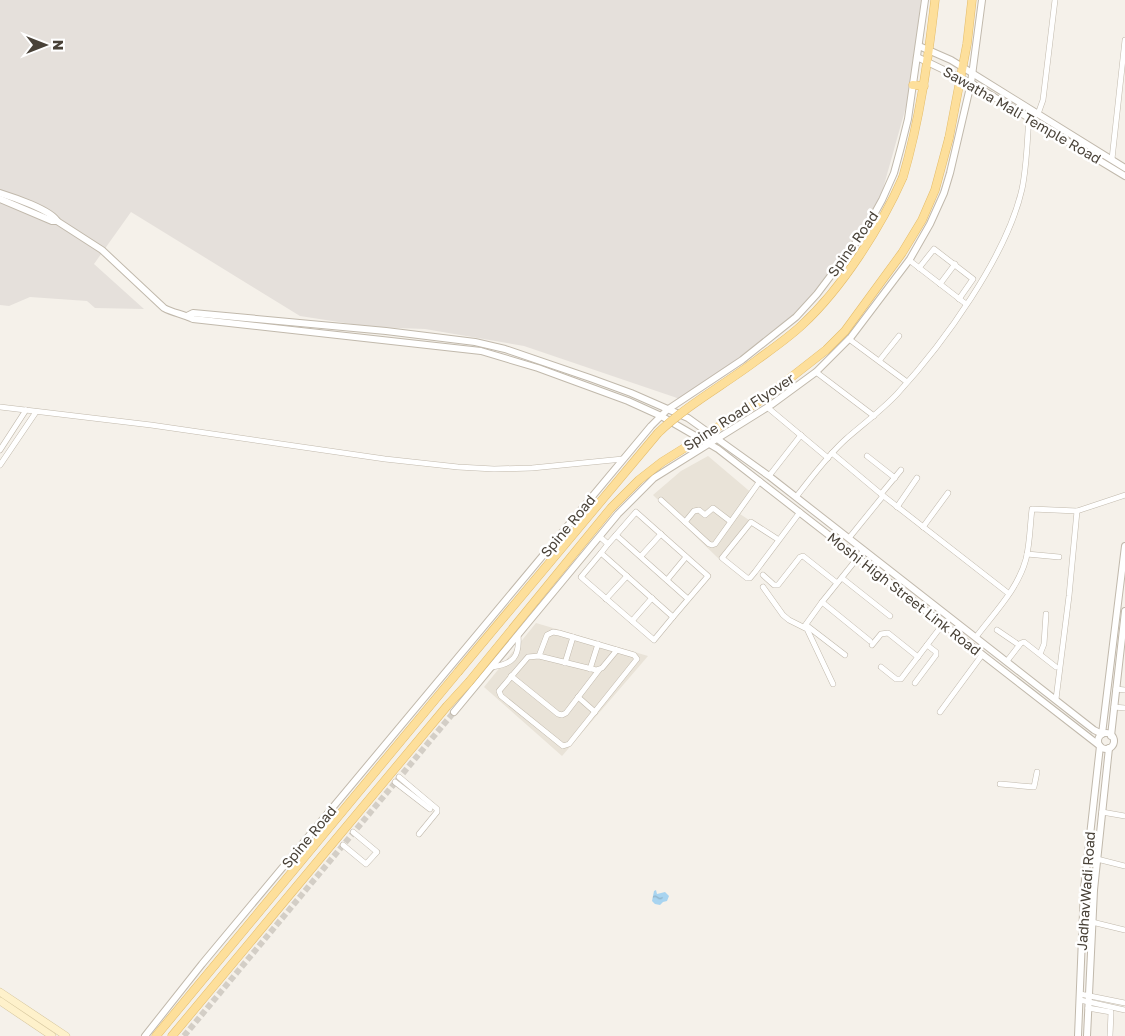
<svg xmlns="http://www.w3.org/2000/svg" width="1125" height="1036" font-family="'Golos Text',sans-serif">
<defs>
<pattern id="water-ripples" width="26" height="14" patternUnits="userSpaceOnUse" patternTransform="scale(1.25)"><rect width="26" height="14" fill="#a8d4f0"/><path d="M2 4q2-2 4 0t4 0M15 11q2-2 4 0t4 0" fill="none" stroke="#8baec3"/></pattern>
</defs>
<rect width="100%" height="100%" fill="#f5f1ea"/>
<!-- residential -->
<g fill="#e9e3d8">
<path d="M708,456L754,495L740,514L749,520L719,559L653,495L681,471Z"/>
<path d="M536,623L648,656L562,756L484,687Z"/>
</g>
<!-- industrial -->
<path fill="#e5e0db" d="M0,0H921L909,96L879,203L813,301L683,400L524,346L425,329L371,327L300,316L131,212L94,264L144,309L95,308L87,301L30,297L9,306L0,305Z"/>
<!-- water -->
<path fill="url(#water-ripples)" d="M656,890L657,894L665,892L669,896L667,901L663,902L660,905L655,904L652,901L654,891Z"/>
<g fill="none" stroke-linecap="round" stroke-linejoin="round">
<!-- tertiary-tunnel -->
<path stroke="#d3cec6" stroke-width="6" stroke-dasharray="6 3" stroke-linecap="butt" d="M184,1036L454,712"/>
<!-- minor casing -->
<g stroke="#c1b9ac" stroke-width="6">
<g id="minor">
<path d="M1038,114L1043,100L1055,0"/>
<path d="M1112,159L1125,40"/>
<path d="M909,260L966,304"/>
<path d="M919,268L934,249L973,279L959,299"/>
<path d="M940,284L955,264"/>
<path d="M849,339L907,382"/>
<path d="M879,361L899,336"/>
<path d="M816,372L874,416"/>
<path d="M0,407L151,425L385,459L458,467L494,469L532,468L623,459"/>
<path d="M767,407L828,458"/>
<path d="M0,450L26,410"/>
<path d="M832,453L881,494L1008,593"/>
<path d="M867,456L895,478"/>
<path d="M0,465L36,412"/>
<path d="M769,476L801,435"/>
<path d="M881,494L901,470"/>
<path d="M796,497C812,477 827,456 846,439C863,424 881,411 897,394C943,344 1007,256 1022,189C1027,165 1027,141 1029,117"/>
<path d="M661,500L709,544L712,545L715,544L760,481"/>
<path d="M897,507L917,478"/>
<path d="M685,522L694,511L699,510L705,515L713,508L730,521"/>
<path d="M923,527L948,493"/>
<path d="M600,537L608,544L601,553L673,617L708,576L636,512L616,535"/>
<path d="M849,538L883,496"/>
<path d="M779,540L751,522L722,558L747,578H750L755,572L800,512"/>
<path d="M608,544L616,535L688,599"/>
<path d="M601,553L581,577L654,640L673,617"/>
<path d="M1027,554L1059,557"/>
<path d="M641,556L661,534"/>
<path d="M763,575L774,585H778L800,557L803,556L837,583"/>
<path d="M842,578L890,616"/>
<path d="M667,580L686,557"/>
<path d="M763,587L783,615L789,620L807,629L833,684"/>
<path d="M606,599L627,576"/>
<path d="M822,602L870,641"/>
<path d="M632,621L652,598"/>
<path d="M806,625L845,655"/>
<path d="M804,627L822,602L864,550"/>
<path d="M997,630L1019,645"/>
<path d="M976,637C994,613 1018,589 1026,559C1030,543 1030,525 1032,509L1077,511L1125,495"/>
<path d="M872,645L881,634L888,633L918,657"/>
<path d="M1040,654L1044,644L1046,614"/>
<path d="M539,656L547,635L553,632L559,633L634,655L637,659L569,744L563,746L501,696L499,691L528,657L539,656L596,670L602,668L617,650"/>
<path d="M1007,661L1021,643L1024,642L1056,667"/>
<path d="M565,663L573,637"/>
<path d="M492,667C513,664 520,657 518,635"/>
<path d="M881,667L896,679H901L943,624"/>
<path d="M590,669L598,644"/>
<path d="M511,676L558,714L562,715L566,713L599,670"/>
<path d="M915,683L936,655V652L927,645"/>
<path d="M1116,689L1125,690"/>
<path d="M578,697L595,712"/>
<path d="M1056,699L1069,596L1077,511"/>
<path d="M1114,707L1125,708"/>
<path d="M940,712L982,655"/>
<path d="M399,777L437,809V812L419,834"/>
<path d="M395,782L430,809"/>
<path d="M1000,784L1034,787L1037,772"/>
<path d="M1102,812L1125,816"/>
<path d="M343,845L366,864L377,852L353,832"/>
<path d="M1097,859L1125,866"/>
<path d="M1092,922L1125,930"/>
<path d="M1080,994L1125,1003"/>
<path d="M1080,1000L1125,1010"/>
<path d="M1088,1008L1111,1012L1110,1036"/>
</g>
</g>
<!-- tertiary casing -->
<g stroke="#c1b9ac" stroke-width="8">
<g id="tertiary">
<path d="M919,46L951,60L1125,168"/>
<path d="M917,57L971,83L1125,176"/>
<path d="M0,193C13,197 51,210 57,221L102,250L164,308C173,313 183,314 193,319L481,351L538,368L628,401L661,416L718,449L1100,746L1084,889L1078,1036"/>
<path d="M0,199L52,221H57"/>
<path d="M187,316L193,313L386,331L475,342L505,349L590,378L631,393L688,418L769,476L1094,730L1102,734L1125,546"/>
<path d="M454,712L618,514L654,478L771,405L816,372L851,337L910,259L930,224L944,193L950,173L971,83L982,0"/>
<circle cx="1106" cy="741" r="8"/>
<path d="M1111,736L1125,611"/>
<path d="M145,1036L202,964L651,426L667,410L742,360L796,317L817,294L866,229L882,200L894,173L901,147L908,119L925,0"/>
<path d="M1087,1036L1094,890L1109,748"/>
</g>
</g>
<!-- secondary casing -->
<g stroke="#d4c49a" stroke-width="8">
<g id="secondary">
<path d="M0,992L66,1036"/>
<path d="M0,1001L52,1036"/>
</g>
</g>
<!-- primary casing -->
<g stroke="#e4bc69" stroke-width="9">
<g id="primary">
<path d="M913,85L924,86"/>
<path d="M949,138L967,44L972,0"/>
<path d="M903,177C920,119 928,60 935,0"/>
<path d="M156,1036L458,672"/>
<path d="M172,1036L447,706L469,682"/>
</g>
</g>
<!-- minor -->
<use href="#minor" stroke="#fff" stroke-width="5"/>
<!-- tertiary -->
<use href="#tertiary" stroke="#fff" stroke-width="6"/>
<!-- secondary -->
<use href="#secondary" stroke="#fef1cb" stroke-width="7"/>
<!-- primary -->
<use href="#primary" stroke="#fddf9b" stroke-width="8"/>
<!-- primary-bridge casing -->
<g stroke="#e4bc69" stroke-width="9" stroke-linecap="butt">
<g id="primary-bridge">
<path d="M458,672L658,433C688,404 724,385 757,360C772,349 788,338 802,325C842,288 881,227 903,177"/>
<path d="M469,682L611,508L639,480L662,462L766,397L826,350L845,331L902,253L922,220L935,190L949,138"/>
</g>
</g>
<!-- primary-bridge -->
<use href="#primary-bridge" stroke="#fddf9b" stroke-width="8"/>
</g>
<g text-anchor="middle" stroke-width="5" stroke-linejoin="round" paint-order="stroke">
<!-- street labels -->
<g font-size="14" fill="#494238" stroke="#fff">
<text transform="translate(1022 115) rotate(30)" y="5">Sawatha Mali Temple Road</text>
<text transform="translate(853 244) rotate(-55)" y="5">Spine Road</text>
<text transform="translate(739 412) rotate(-33)" y="5">Spine Road Flyover</text>
<text transform="translate(568 526) rotate(-50)" y="5">Spine Road</text>
<text transform="translate(904 594) rotate(38)" y="5">Moshi High Street Link Road</text>
<text transform="translate(309 837) rotate(-50)" y="5">Spine Road</text>
<text transform="translate(1086 891) rotate(-86)" y="5">JadhavWadi Road</text>
</g>
</g>
<!-- north arrow -->
<g transform="translate(45 45) rotate(90)" stroke="#ffffff" stroke-width="4" paint-order="stroke">
<path d="M0-4L9 19L0 12L-9 19Z" fill="#494238"/>
<text y="-8" font-size="14" font-weight="bold" text-anchor="middle" fill="#494238">N</text>
</g>
</svg>
